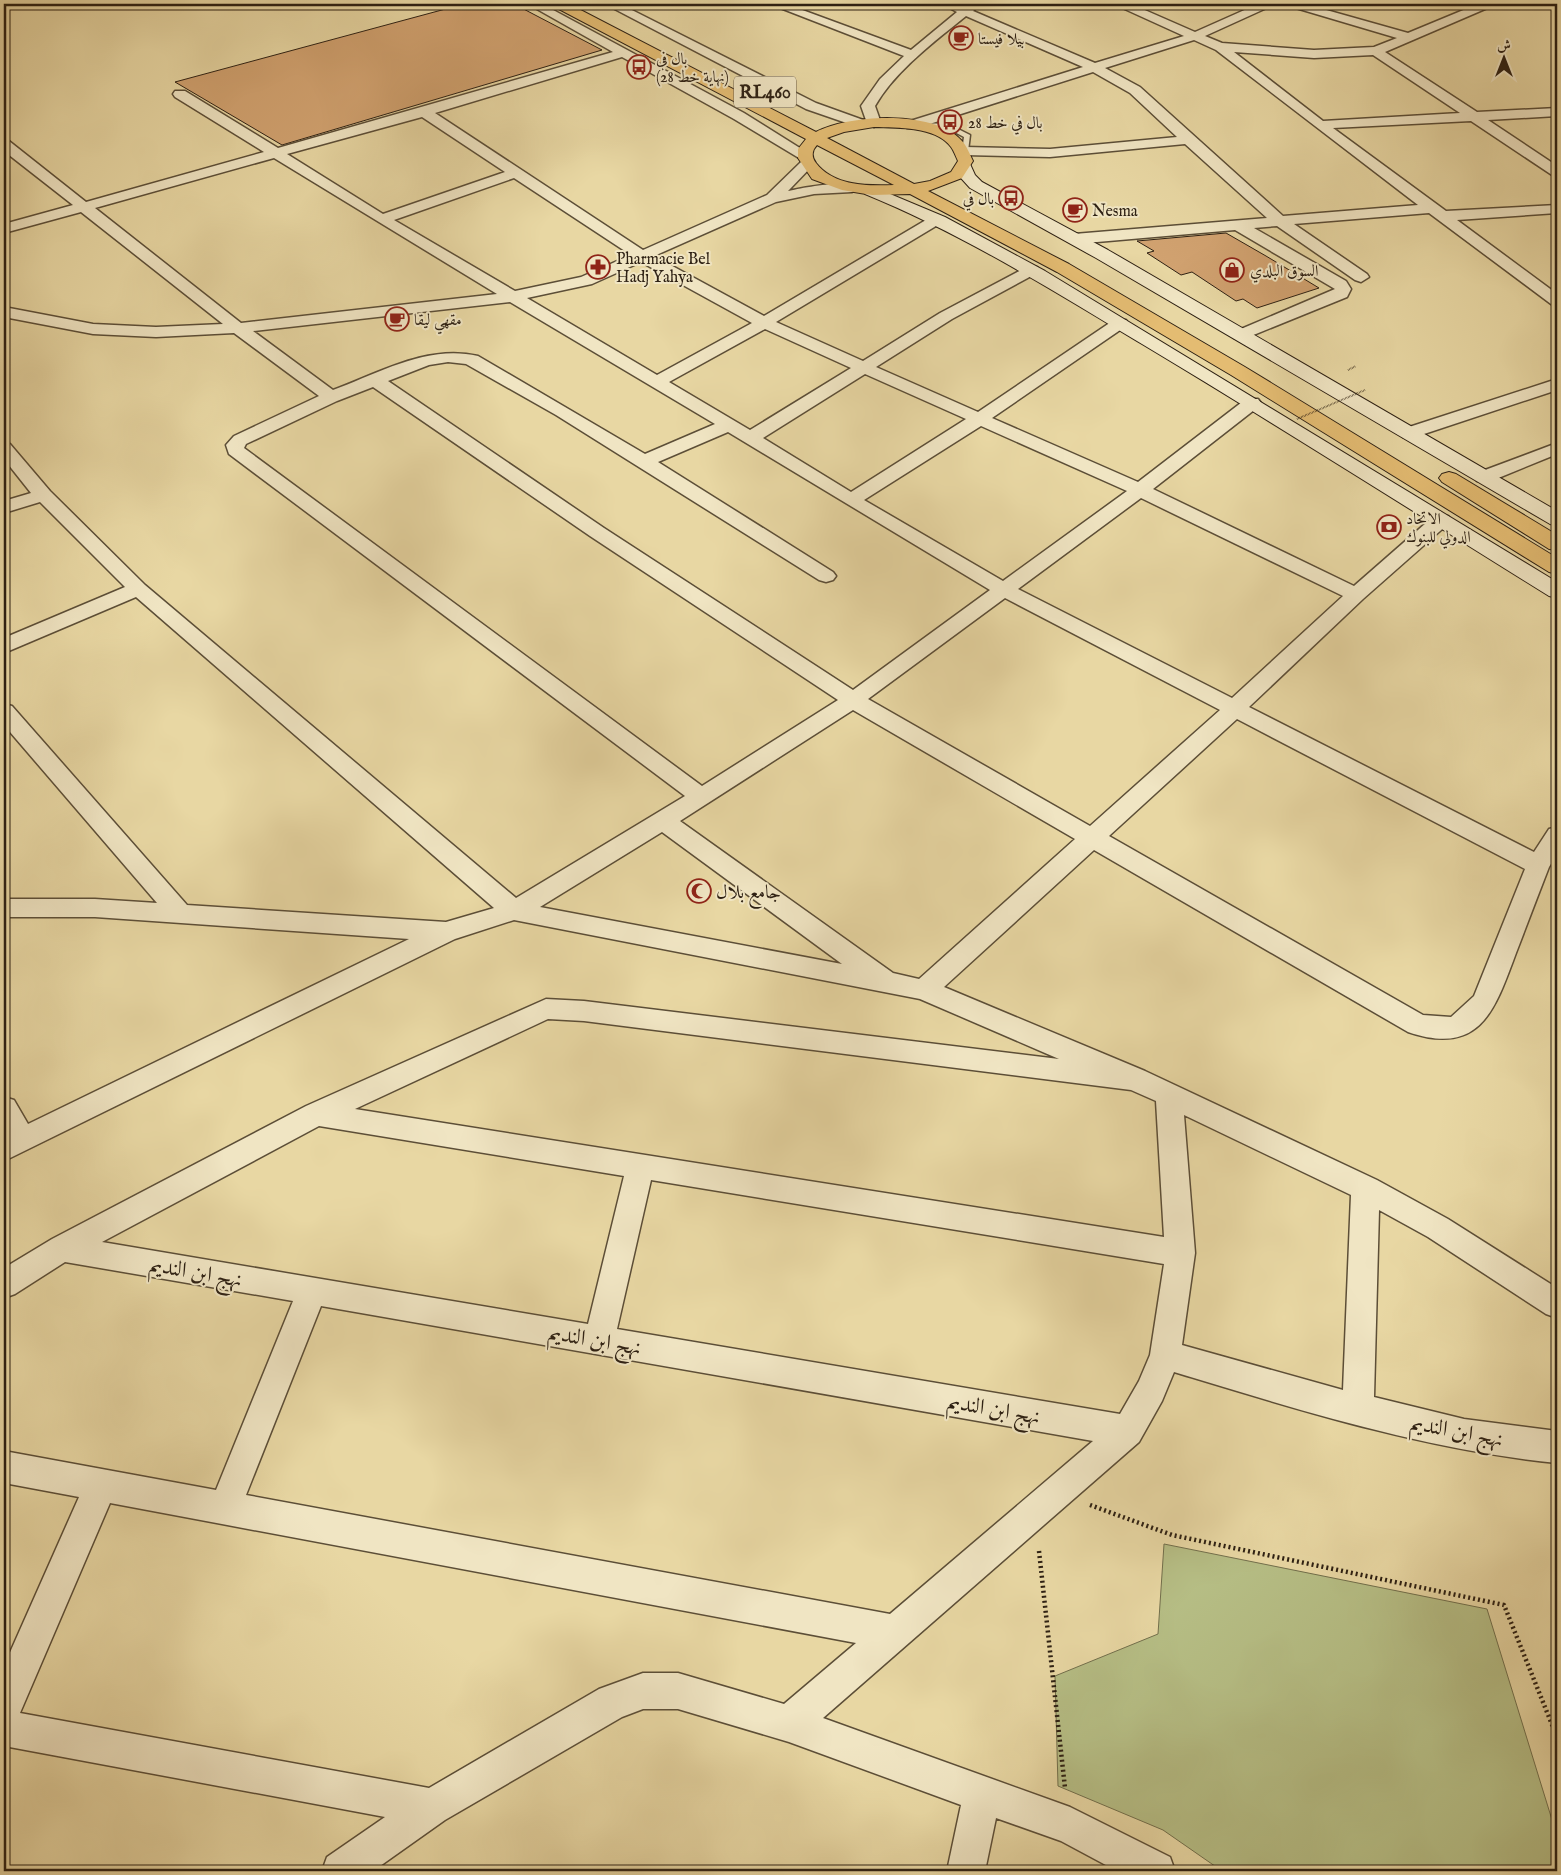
<svg xmlns="http://www.w3.org/2000/svg" width="1561" height="1875" font-family="'IM FELL English',Amiri,serif">
<rect width="100%" height="100%" fill="#e8d7a3"/>
<filter id="stains"><feTurbulence type="fractalNoise" baseFrequency=".004" numOctaves="4"/><feColorMatrix values="0 0 0 0 .2 0 0 0 0 .09 0 0 0 0 .02 0 0 0 .5 -.17"/></filter>
<radialGradient id="worn" r=".72"><stop offset=".6" stop-color="#630" stop-opacity="0"/><stop offset="1" stop-color="#630" stop-opacity=".3"/></radialGradient>
<!-- green -->
<path fill="#b6be85" stroke="#726f4c" d="M1164,1544L1487,1609L1557,1836V1871H1222L1163,1830L1058,1786L1055,1676L1158,1634Z"/>
<!-- building -->
<g fill="#d1a270" stroke="#2d2013">
<path d="M464,4H514L602,50L282,145L175,82Z"/>
<path d="M1226,233L1266,256L1319,288L1257,308L1243,299L1236,301L1192,272L1181,275L1147,253L1154,251L1137,241Z"/>
</g>
<g fill="none" stroke-linecap="round" stroke-linejoin="round">
<!-- service casing -->
<g stroke="#5c4e37" stroke-width="3">
<path id="service" d="M921,123L948,124L970,135L968,151L965,153L962,151L964,137L947,128L919,126L918,125Z"/>
</g>
<!-- minor casing -->
<g stroke="#5c4e37" stroke-width="3">
<g id="minor">
<path d="M528,4H542L744,113L811,155L804,159L799,158L734,119L622,57L435,113L643,250L767,195L802,161L807,160L814,164L788,191C801,188 851,178 859,188L852,192L814,194L776,202L654,256L764,316L931,217H941L943,220L941,223L776,322L863,361L940,313L1027,267H1037L1040,270L1037,273L952,319L876,367L978,412L1114,320H1126L1128,323L1126,326L992,418L1138,482L1246,399H1258L1261,403L1258,407L1153,489L1354,586L1434,516H1448L1451,520L1448,524L1363,599L1249,707L1534,852L1549,829L1557,827V854L1549,867C1538,895 1527,924 1516,953C1495,1009 1481,1057 1408,1032L1094,850L944,987L1145,1071L1377,1180L1448,1219L1557,1288V1318L1546,1314L1428,1237L1379,1210L1374,1397L1464,1419L1557,1431V1463C1426,1450 1299,1410 1174,1372L1162,1401L1139,1442L823,1718L1070,1807L1170,1857L1175,1871H1117L1061,1841L996,1818L985,1871H947L961,1805L789,1742L678,1709H643L622,1717L445,1820L373,1871H322L327,1857L385,1817L4,1746V1666L79,1497L4,1483V1451L216,1490L293,1301L65,1262L15,1294L4,1298V1268L52,1239L306,1106L546,999L584,1001L1059,1059L920,999L514,920L455,939L4,1161V1097L14,1100L28,1124L409,939L95,917H4V899H95L157,903L4,725V704L12,706L187,905L446,922L494,908L136,597L4,653V638L125,587L40,502L4,513V501L31,493L4,459V443L10,444L50,491L145,585L516,898L685,796L229,454L226,445L234,436L319,396L234,333L156,337L93,334L4,317V307L93,324L156,327L223,324L81,212L4,233V224L73,205L4,151V140L9,141L86,202L264,152L175,97L173,94L175,91H185L278,148L613,52ZM422,117L505,172L383,214L287,154ZM274,158L497,294L241,323L95,208ZM514,178L631,255L581,277L515,291L394,220ZM641,262L752,323L657,375L527,298L592,284ZM510,302L715,424L645,454L478,356C428,344 379,373 333,390L253,331ZM765,329L851,368L750,430L669,382ZM448,362L466,364L556,415L819,580L826,582L833,580L836,576L833,572L658,462L728,432L990,590L853,690L604,528L388,381L429,365ZM865,374L966,419L851,492L763,438ZM373,387L590,536L838,700L702,786L244,448L246,444L337,401ZM981,426L1127,491L1003,581L864,500ZM1141,498L1343,596L1232,698L1018,589ZM1005,598L1220,710L1090,826L868,699ZM853,710L1075,839L919,979L893,973L680,821ZM1237,719L1525,869L1474,996L1451,1017L1423,1015L1109,836ZM662,832L842,964L540,907ZM548,1019L584,1021L1131,1090L1156,1101L1164,1237L355,1109ZM1184,1115L1351,1195L1343,1390L1182,1345L1195,1253ZM319,1126L624,1176L588,1324L102,1242ZM651,1180L1164,1264L1150,1355L1139,1381L1120,1414L617,1329ZM321,1306L1093,1441L890,1614L246,1495ZM110,1503L856,1643L784,1704L678,1673H643L599,1689L429,1788L20,1713Z"/>
<path d="M605,4H620L816,103L866,121L868,124L861,128L806,109Z"/>
<path d="M770,4H786L911,50L957,12L942,4H957L964,6L967,4H980L973,11L1095,63L1184,36L1118,6L1116,4H1131L1195,32L1258,4H1273L1271,6L1205,36L1222,43L1314,50L1374,47L1397,38L1289,6L1287,4H1305L1408,33L1478,4H1494L1492,6L1385,52L1477,112L1557,108V116L1488,120L1557,166V176L1552,175L1471,121L1333,128L1446,211L1557,205V213L1457,220L1557,294V306L1551,304L1429,213L1294,224L1367,274L1369,277L1361,282L1355,280L1277,226L1254,228L1346,281L1351,289L1347,297L1246,338H1234L1232,335L1234,332L1335,289L1235,230L1074,244L1066,239L1074,234L1267,218L1185,144L1050,157L965,155L958,151L965,147L1050,149L1177,137L1130,93L1093,72L917,128H907L905,125L907,122L1083,67L966,16C935,41 894,72 875,106L881,123L874,127L867,123L861,106L880,79L904,56ZM1194,40L1216,50L1418,205L1283,216L1140,87L1105,68ZM1234,52L1314,58L1373,55L1460,113L1323,121Z"/>
<path d="M1557,379V390L1415,437H1403L1400,433L1403,429Z"/>
<path d="M1557,443V454L1491,481H1477L1475,477L1477,473Z"/>
</g>
</g>
<!-- secondary casing -->
<g stroke="#2d2013" stroke-width="2">
<g id="secondary">
<path d="M965,162L970,164L975,175L982,182L1108,250L1557,511V526L1550,524L1096,258L970,188L960,177L957,167Z"/>
<path d="M871,186L945,217L1045,271L1557,582V598L1549,596C1414,512 1279,426 1142,344C1052,290 963,234 865,194L863,191Z"/>
</g>
</g>
<!-- primary casing -->
<g stroke="#2d2013" stroke-width="2">
<g id="primary">
<path d="M554,4H569L816,132C850,114 935,110 962,141C967,146 970,155 973,161L962,178L928,191L1069,264L1245,367L1557,558V574L1549,572L1231,375L1057,272L910,194L872,195L842,190L812,179L798,158V149L806,139L555,7ZM874,127C897,128 936,126 951,147C954,151 956,157 958,161L951,172L930,181L914,184L827,138L844,132ZM817,145L894,185C867,186 834,186 816,163C811,157 812,150 817,145Z"/>
<path d="M1449,472L1456,474L1557,535V550L1549,549L1442,482L1439,478L1442,474Z"/>
</g>
</g>
<!-- path-far1 -->
<path stroke="#2d2013" stroke-width="2" stroke-dasharray="0.5 1" stroke-linecap="butt" d="M1348,370L1356,366"/>
<!-- path -->
<g stroke="#2d2013" stroke-width="4.5" stroke-dasharray="2 3" stroke-linecap="butt">
<path d="M1090,1505L1172,1535L1504,1605L1557,1737"/>
<path d="M1039,1551L1065,1788"/>
</g>
<!-- service -->
<use href="#service" fill="#f0e5c3" fill-rule="evenodd"/>
<!-- minor -->
<use href="#minor" fill="#f0e5c3" fill-rule="evenodd"/>
<!-- secondary -->
<use href="#secondary" fill="#f0e5c3" fill-rule="evenodd"/>
<!-- primary -->
<use href="#primary" fill="#e4bc72" fill-rule="evenodd"/>
<!-- path-bridge -->
<path stroke="#2d2013" stroke-width="2" stroke-dasharray="0.5 1" stroke-linecap="butt" d="M1297,419L1365,390"/>
</g>
<!-- icons -->
<defs>
<g id="cafe-ring" transform="scale(1.25)"><circle r="9.5" fill="#f0e5c3" stroke="#8f2418" stroke-width="1.5"/><path d="M-5.5-4.5H6V0H3Q3 3.5 0 3.5H-2.5Q-5.5 3.5-5.5 0ZM3-3.2v2h1.7v-2ZM-6 4.5H4V6H-6Z" fill="#8f2418"/></g>
<g id="bus-ring" transform="scale(1.25)"><circle r="9.5" fill="#f0e5c3" stroke="#8f2418" stroke-width="1.5"/><path d="M-5-6H5V4H4V6H2V4H-2V6H-4V4H-5ZM-3.5-4V0h7V-4ZM-3.5 1.2v1.5H-2V1.2ZM2 1.2v1.5H3.5V1.2Z" fill="#8f2418"/></g>
<g id="pharmacy-ring" transform="scale(1.25)"><circle r="9.5" fill="#f0e5c3" stroke="#8f2418" stroke-width="1.5"/><path d="M-2-6h4v4h4v4h-4v4h-4v-4h-4v-4h4Z" fill="#8f2418"/></g>
<g id="shop-ring" transform="scale(1.25)"><circle r="9.5" fill="#f0e5c3" stroke="#8f2418" stroke-width="1.5"/><path d="M-5-2.5h2.3a2.7 3.5 0 0 1 5.4 0H5L5.5 6h-11ZM-1.5-2.5h3a1.5 2.3 0 0 0-3 0Z" fill="#8f2418"/></g>
<g id="bank-ring" transform="scale(1.25)"><circle r="9.5" fill="#f0e5c3" stroke="#8f2418" stroke-width="1.5"/><path d="M-6-4H6V4H-6ZM0-2.3a2.3 2.3 0 1 0 0 4.6a2.3 2.3 0 1 0 0-4.6Z" fill="#8f2418"/></g>
<g id="mosque-ring" transform="scale(1.25)"><circle r="9.5" fill="#f0e5c3" stroke="#8f2418" stroke-width="1.5"/><path d="M3.5-4.9A6 6 0 1 0 3.5 4.9A5 5 0 1 1 3.5-4.9Z" fill="#8f2418"/></g>
</defs>
<g fill-rule="evenodd">
<use href="#cafe-ring" x="961" y="38"/>
<use href="#bus-ring" x="639" y="67"/>
<use href="#bus-ring" x="950" y="122"/>
<use href="#bus-ring" x="1011" y="198"/>
<use href="#cafe-ring" x="1075" y="210"/>
<use href="#pharmacy-ring" x="598" y="267"/>
<use href="#shop-ring" x="1232" y="270"/>
<use href="#cafe-ring" x="397" y="319"/>
<use href="#bank-ring" x="1389" y="527"/>
<use href="#mosque-ring" x="699" y="891"/>
</g>
<g text-anchor="middle" stroke-width="4" stroke-linejoin="round" paint-order="stroke">
<!-- far-poi labels -->
<g font-size="16" fill="#2d2013" stroke="#f0e5c3" text-anchor="start">
<text x="978" y="44">بيلا فيستا</text>
<text x="656" y="64">بال في<tspan x="656" dy="18">(نهاية خط 28)</tspan></text>
<text x="968" y="128">بال في خط 28</text>
<text x="994" y="204" text-anchor="end">بال في</text>
<text x="1092" y="216">Nesma</text>
<text x="616" y="264">Pharmacie Bel<tspan x="616" dy="18">Hadj Yahya</tspan></text>
<text x="1250" y="276">السوق البلدي</text>
<text x="414" y="325">مقهي ليقا</text>
<text x="1406" y="524">الاتحاد<tspan x="1406" dy="18">الدولي للبنوك</tspan></text>
</g>
<!-- shield labels -->
<rect fill="#f0e5c3" stroke="#685b48" stroke-width="1" x="734" y="76.5" width="62" height="31" rx="4"/>
<g font-size="18" font-weight="bold" fill="#2d2013">
<text x="765" y="98">RL460</text>
</g>
<!-- poi labels -->
<g font-size="19" fill="#2d2013" stroke="#f0e5c3" text-anchor="start">
<text x="716" y="898">جامع بلال</text>
</g>
<!-- near-street labels -->
<g font-size="22" fill="#2d2013" stroke="#f0e5c3">
<text transform="translate(196 1271) rotate(10)" y="8">نهج ابن النديم</text>
<text transform="translate(595 1339) rotate(10)" y="8">نهج ابن النديم</text>
<text transform="translate(994 1408) rotate(10)" y="8">نهج ابن النديم</text>
<text transform="translate(1457 1430) rotate(11)" y="8">نهج ابن النديم</text>
</g>
</g>
<!-- margin -->
<rect width="1561" height="1875" fill="none" stroke="#e8d7a3" stroke-width="20"/>
<rect x="5" y="5" width="1551" height="1865" fill="none" stroke="#2d2013" stroke-width="2.5"/>
<rect x="10" y="10" width="1541" height="1855" fill="none" stroke="#2d2013"/>
<!-- north arrow -->
<g transform="translate(1504 58)" stroke="#f0e5c3" stroke-width="4" paint-order="stroke">
<path d="M0-4L9 19L0 12L-9 19Z" fill="#2d2013"/>
<text y="-8" font-size="14" font-weight="bold" text-anchor="middle" fill="#2d2013">ش</text>
</g>
<rect width="100%" height="100%" filter="url(#stains)"/>
<rect width="100%" height="100%" fill="url(#worn)"/>
</svg>
